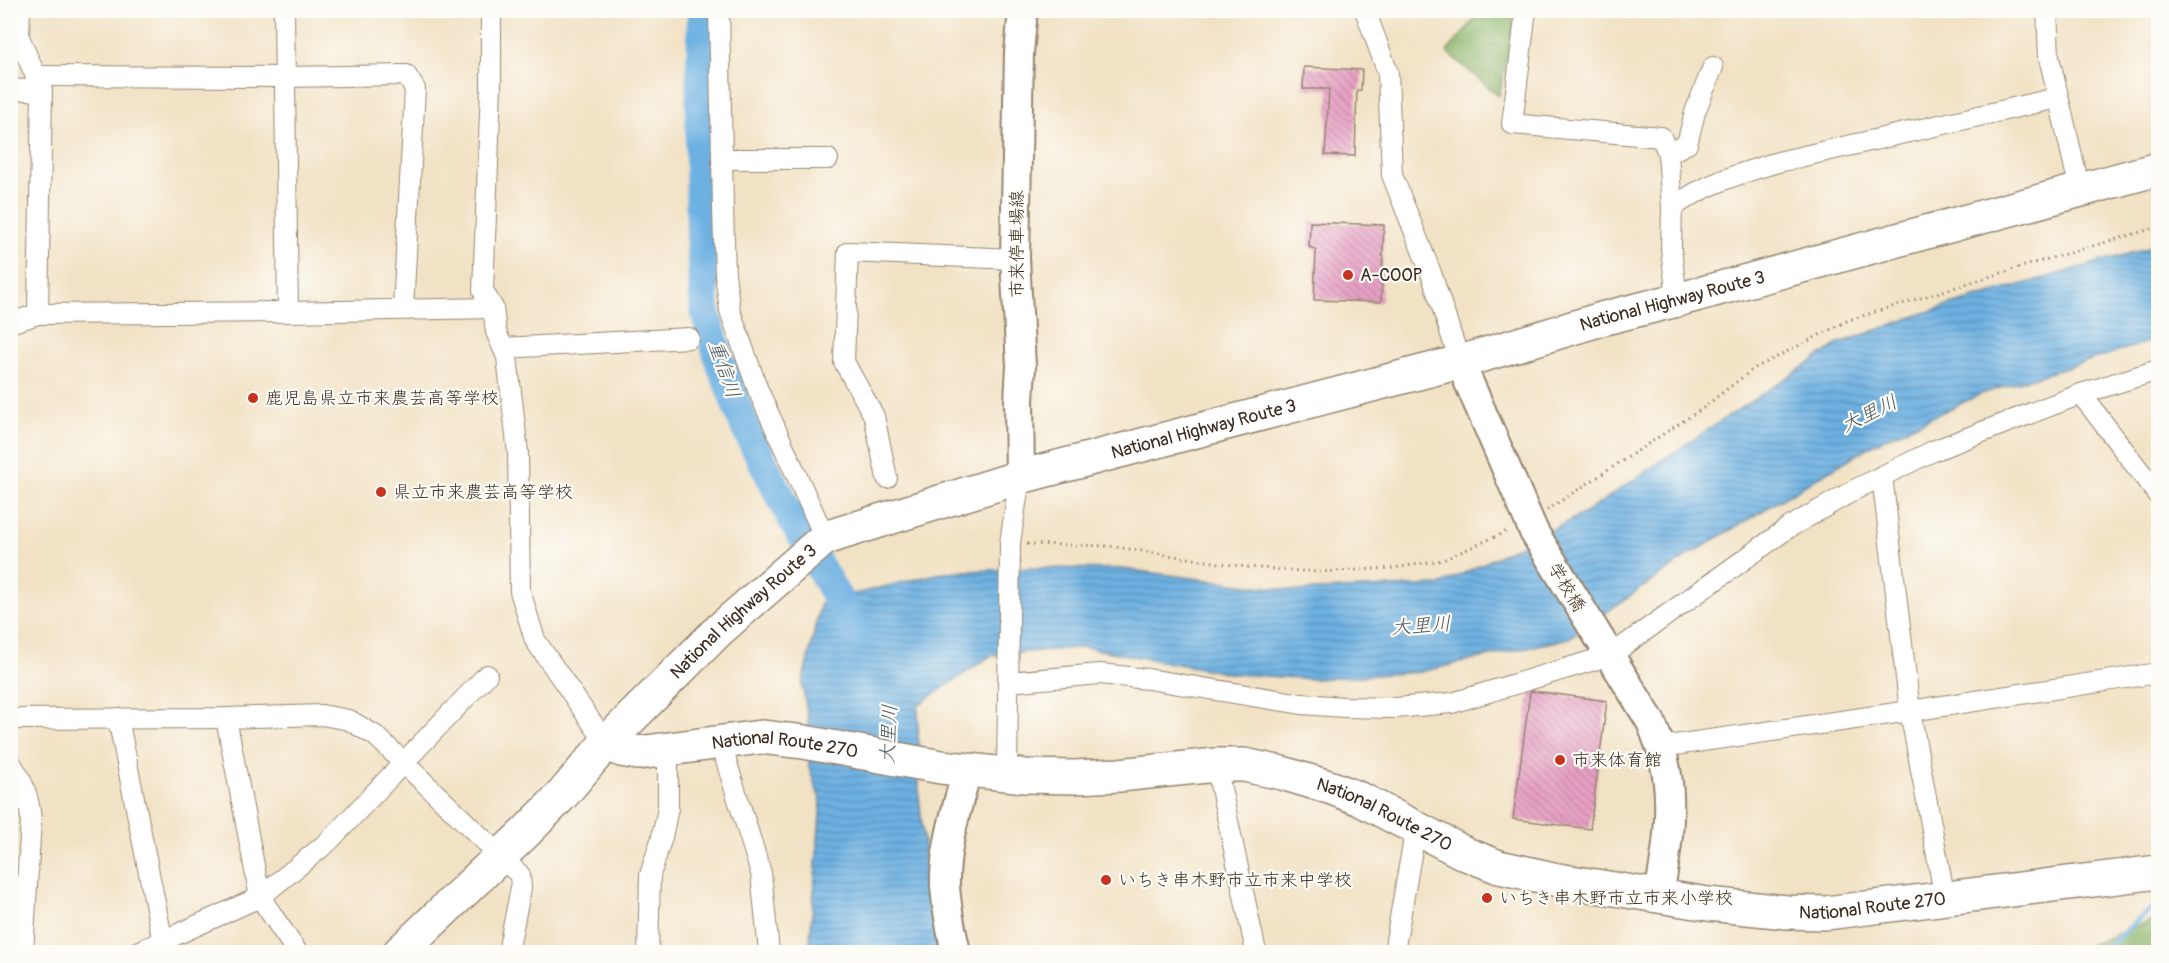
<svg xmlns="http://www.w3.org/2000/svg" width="2169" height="963" font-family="Pangolin,'Klee One',sans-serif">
<defs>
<pattern id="forest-crowns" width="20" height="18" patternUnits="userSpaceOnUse" patternTransform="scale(1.5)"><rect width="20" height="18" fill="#8eb66c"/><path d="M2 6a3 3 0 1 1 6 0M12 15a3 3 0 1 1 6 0" fill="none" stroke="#759458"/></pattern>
<pattern id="water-rules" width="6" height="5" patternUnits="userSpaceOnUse" patternTransform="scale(1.5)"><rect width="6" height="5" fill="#6db1e2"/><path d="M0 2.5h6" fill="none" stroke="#5b90b7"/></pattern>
<pattern id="building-back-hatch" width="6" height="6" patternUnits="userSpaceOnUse" patternTransform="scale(1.5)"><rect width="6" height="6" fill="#e7a0c4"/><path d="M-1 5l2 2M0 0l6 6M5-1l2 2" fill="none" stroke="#bc839f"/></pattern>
</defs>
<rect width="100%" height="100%" fill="#fdfcf7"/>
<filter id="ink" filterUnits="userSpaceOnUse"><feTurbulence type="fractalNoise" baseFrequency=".0167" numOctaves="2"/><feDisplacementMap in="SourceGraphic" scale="12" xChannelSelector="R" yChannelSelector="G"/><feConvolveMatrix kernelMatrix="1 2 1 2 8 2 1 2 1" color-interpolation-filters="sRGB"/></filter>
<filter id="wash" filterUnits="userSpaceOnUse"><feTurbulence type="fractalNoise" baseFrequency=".008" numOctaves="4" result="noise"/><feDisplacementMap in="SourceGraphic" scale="24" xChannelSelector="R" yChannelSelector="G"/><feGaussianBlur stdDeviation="1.35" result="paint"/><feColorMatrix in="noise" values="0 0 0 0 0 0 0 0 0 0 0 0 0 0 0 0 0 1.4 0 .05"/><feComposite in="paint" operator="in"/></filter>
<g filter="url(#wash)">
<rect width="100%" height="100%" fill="#f2e2c5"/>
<!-- forest -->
<g fill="url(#forest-crowns)" stroke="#647045" stroke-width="1.5">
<path d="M1479,11H1516L1499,96L1447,52L1473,21Z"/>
<path d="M2158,918V952H2072Z"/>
</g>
<!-- water -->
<path fill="url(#water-rules)" stroke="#546e80" stroke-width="1.5" d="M2158,245V339L1981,394L1874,444L1694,552L1569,638L1420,672L1314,679L1233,674L1084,647L992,655L918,705L919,795L928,883L938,952H809L821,802L809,768L808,717L802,685L821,602L945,572L1037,568L1123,569L1294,591L1440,585L1585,513L1701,434L1840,343L1930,311Z"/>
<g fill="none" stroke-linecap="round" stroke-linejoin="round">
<!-- stream -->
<g stroke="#6db1e2" stroke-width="5">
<path d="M2154,682L2150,683L2158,748"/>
<path d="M2101,952L2157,904"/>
</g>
<!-- river -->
<path stroke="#6db1e2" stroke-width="30" d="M702,10L700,147L701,247L705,311L719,359L746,429L792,519L858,634"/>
</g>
<g id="blocks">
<!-- building -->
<g fill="url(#building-back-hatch)">
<path d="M1304,67L1362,70L1361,90H1357L1355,156L1325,155L1329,89H1303Z"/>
<path d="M1310,222L1384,225L1381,302L1314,300L1316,250L1309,247Z"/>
<path d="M1533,691L1607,701L1590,829L1513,819L1530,692Z"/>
</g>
</g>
</g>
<g filter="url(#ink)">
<use href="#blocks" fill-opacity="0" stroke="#968672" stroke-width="1.5"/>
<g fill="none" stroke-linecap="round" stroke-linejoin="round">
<!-- street casing -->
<g stroke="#968672" stroke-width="22">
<g id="street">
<path d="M20,10L19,37L42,91L38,314"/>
<path d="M284,10L288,312"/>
<path d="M491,10V87L483,291L493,308L496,332L507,357L518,453L520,591L535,640L606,743"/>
<path d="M719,10L723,208L725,274L730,311L758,390L825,538"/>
<path d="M1365,10L1388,73L1392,175L1431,273L1460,362"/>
<path d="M1526,10L1512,124L1661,137L1668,153L1672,208"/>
<path d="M2047,10L2049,57L2080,190"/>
<path d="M35,76L285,77L406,75L415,89L403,309"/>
<path d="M10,89L42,91"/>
<path d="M1668,153L1687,144L1695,112L1713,67"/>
<path d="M722,159H828"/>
<path d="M1677,300L1671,248L1672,208C1702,185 1741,173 1778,162L2057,98"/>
<path d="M10,323L38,314L288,312L493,308"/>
<path d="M503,348L689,338"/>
<path d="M2081,394L2158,495"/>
<path d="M1882,476L1910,711L1945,899"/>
<path d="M887,478L874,416L844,362L848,252L1015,259"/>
<path d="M1008,682L1100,674L1148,679L1302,704L1344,707L1395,708L1452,703L1611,655L1788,528L1858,488L1933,451L2081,394L2158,370"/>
<path d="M118,718L163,943"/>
<path d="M226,718L260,897L297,952"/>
<path d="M10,719L226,718L322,715L349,720L376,736L520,875L521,888L508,952"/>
<path d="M720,741L761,873L769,952"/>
<path d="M1661,747L1910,711L2158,673"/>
<path d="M10,762C23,781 29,797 31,820L23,952"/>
<path d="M1216,765L1256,952"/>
<path d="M1007,774L1010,543L1020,477"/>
<path d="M138,952L260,897L328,842L487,675"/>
<path d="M648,952L650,875L662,837L668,808V750"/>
<path d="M1394,952L1416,827"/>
</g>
</g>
<!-- secondary casing -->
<g stroke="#968672" stroke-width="32">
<g id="secondary">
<path d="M1460,362L1534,532L1651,722C1658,739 1664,757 1667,775C1673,814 1666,857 1659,895"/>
<path d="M1020,477L1019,401L1021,366L1015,259L1019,53L1023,10"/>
<path d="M956,952C951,930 946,907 945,884C944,847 958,805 967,770"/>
</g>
</g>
<!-- highway casing -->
<g stroke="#968672" stroke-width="36">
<g id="highway">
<path id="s1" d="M606,743L621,750L638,753L761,737L804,742L941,767L1025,776L1074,777L1119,775L1216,765H1244L1282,773L1332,788L1360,799L1466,854L1499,867L1558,880L1708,904L1787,912L1826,913L2158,872"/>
<path id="s2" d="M400,952L525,833L563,794L606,743L718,631L825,538L1020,477L1460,362L1605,318L1677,300L2158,169"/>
</g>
</g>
<!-- path -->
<g stroke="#968672" stroke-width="3" stroke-dasharray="1.5 4.5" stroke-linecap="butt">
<path d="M1547,510L1703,408L1753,369L1849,320L2031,264L2158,227"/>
<path d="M1027,544L1109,546L1246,567L1317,572L1394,568L1443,560L1510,530"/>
</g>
<!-- street -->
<use href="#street" stroke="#fff" stroke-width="20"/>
<!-- secondary -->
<use href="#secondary" stroke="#fff" stroke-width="28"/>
<!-- highway -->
<use href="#highway" stroke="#fff" stroke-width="33"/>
</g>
</g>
<!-- markers -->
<g fill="#c8321e" stroke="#fdfcf7" stroke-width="2">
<circle cx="1348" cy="275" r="6"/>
<circle cx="253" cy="398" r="6"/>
<circle cx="381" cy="492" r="6"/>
<circle cx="1560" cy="760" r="6"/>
<circle cx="1106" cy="880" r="6"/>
<circle cx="1487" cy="898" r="6"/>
</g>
<g text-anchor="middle" stroke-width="4.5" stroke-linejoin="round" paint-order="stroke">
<!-- street labels -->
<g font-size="18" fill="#3b2a1e" stroke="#fdfcf7">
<text transform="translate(1017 244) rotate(-90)" y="6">市来停車場線</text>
<text dy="6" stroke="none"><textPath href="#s2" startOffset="1474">National Highway Route 3</textPath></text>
<text dy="6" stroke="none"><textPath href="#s2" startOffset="988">National Highway Route 3</textPath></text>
<text transform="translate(1567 587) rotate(59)" y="6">学校橋</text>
<text dy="6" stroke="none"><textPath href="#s2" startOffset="484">National Highway Route 3</textPath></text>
<text dy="6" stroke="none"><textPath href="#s1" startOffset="182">National Route 270</textPath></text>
<text dy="6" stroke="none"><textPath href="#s1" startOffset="794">National Route 270</textPath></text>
<text dy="6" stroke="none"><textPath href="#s1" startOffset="1298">National Route 270</textPath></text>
</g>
<!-- poi labels -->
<g font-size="18" fill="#3b2a1e" stroke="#fdfcf7" text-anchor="start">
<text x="1360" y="281">A-COOP</text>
<text x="265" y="404">鹿児島県立市来農芸高等学校</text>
<text x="393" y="498">県立市来農芸高等学校</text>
<text x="1572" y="766">市来体育館</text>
<text x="1118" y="886">いちき串木野市立市来中学校</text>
<text x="1499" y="904">いちき串木野市立市来小学校</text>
</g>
<!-- water labels -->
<g font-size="20" font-style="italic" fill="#4c5963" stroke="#fdfcf7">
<text transform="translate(725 369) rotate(71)" y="7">重信川</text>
<text transform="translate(1869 413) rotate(-26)" y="7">大里川</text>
<text transform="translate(1421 625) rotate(-4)" y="7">大里川</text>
<text transform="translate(888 734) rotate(-87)" y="7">大里川</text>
</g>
</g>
<!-- margin -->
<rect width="2169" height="963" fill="none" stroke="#fdfcf7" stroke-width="36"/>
</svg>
